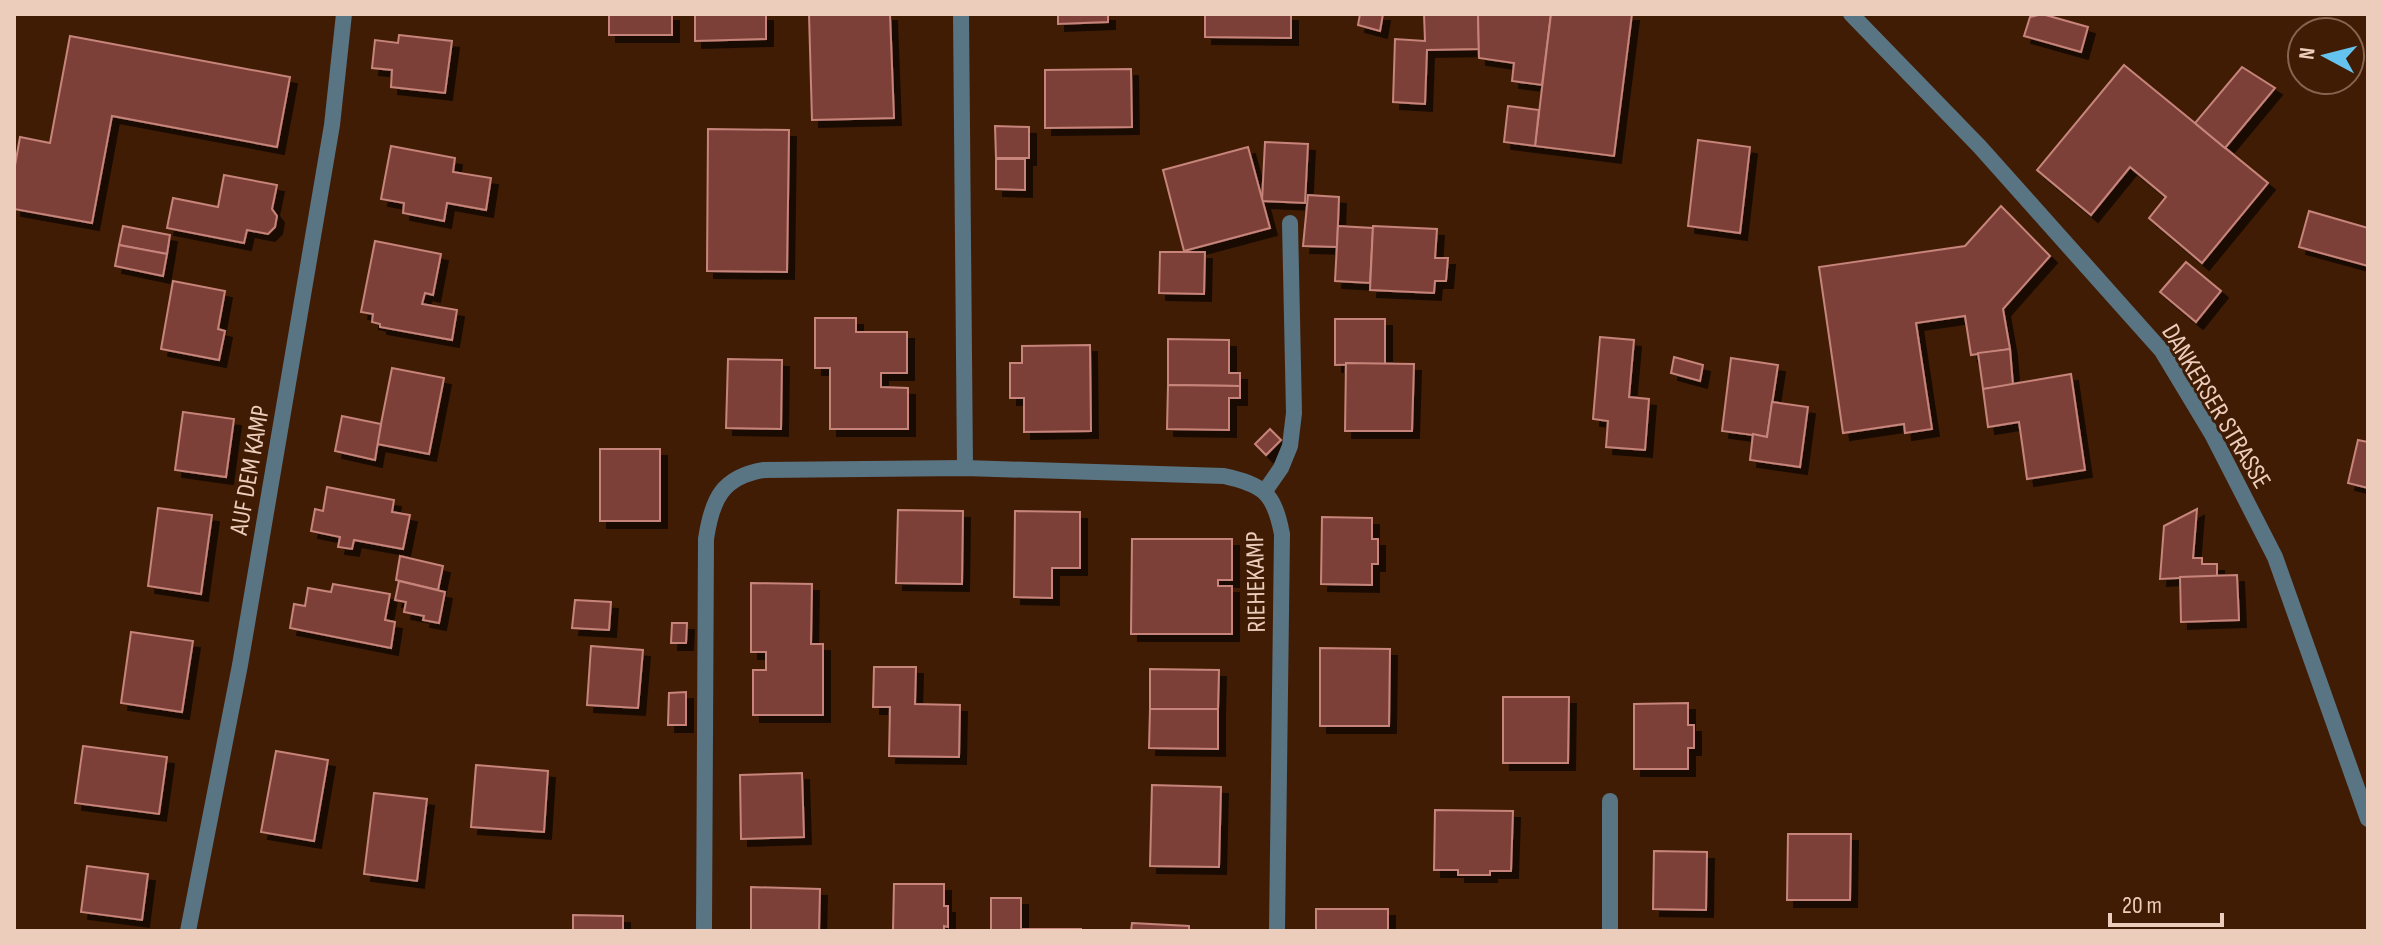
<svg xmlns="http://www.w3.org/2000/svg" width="2382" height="945" font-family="'Sofia Sans Condensed',sans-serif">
<defs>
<filter id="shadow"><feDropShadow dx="7" dy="7" stdDeviation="0" flood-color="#0009"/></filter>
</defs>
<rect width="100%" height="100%" fill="#411c04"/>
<!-- building -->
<g fill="#7d4139" stroke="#c6847a" stroke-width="2" filter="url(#shadow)">
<rect x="609" y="14" width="63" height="21"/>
<path d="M695,14H766V39L695,41Z"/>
<path d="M809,14H890L894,118L812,120Z"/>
<path d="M1058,14H1108V22L1058,24Z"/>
<path d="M1205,14H1291V38L1205,37Z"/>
<path d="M1360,14H1383L1380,31L1358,25Z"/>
<path d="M1424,14H1478L1479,49L1427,50L1425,104L1393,102L1395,39L1425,41Z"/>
<path d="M1478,14H1551L1542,85L1512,81L1514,63L1479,58Z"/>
<path d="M1551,14H1632L1614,156L1535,146Z"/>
<path d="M2042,14L2088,27L2081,52L2024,36L2030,17Z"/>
<path d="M399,35L452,41L445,93L391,87L392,70L372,68L375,40L398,43Z"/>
<path d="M70,36L290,77L277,147L112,116L92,223L14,209V171L20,137L50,143Z"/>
<path d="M2124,65L2268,183L2202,263L2149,218L2166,197L2130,167L2091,215L2037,170Z"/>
<path d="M2242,67L2275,88L2225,148L2195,123Z"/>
<path d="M1131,69L1132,127L1045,128V70Z"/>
<path d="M1508,106L1539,110L1535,146L1504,142Z"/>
<path d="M995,126L1029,127V158H996Z"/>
<path d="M708,129L789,130L787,272L707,271Z"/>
<path d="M1698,140L1750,147L1740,233L1688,226Z"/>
<path d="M1265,142L1308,144L1305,203L1262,201Z"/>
<path d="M391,146L455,158L453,172L491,178L486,210L447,203L444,221L403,213L404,203L381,199Z"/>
<path d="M1248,147L1270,228L1184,251L1163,170Z"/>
<path d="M996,159H1025V190L996,189Z"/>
<path d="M224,175L277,185L272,209L277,216L275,227L268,234L247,230L244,243L167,228L173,198L218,207Z"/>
<path d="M1308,195L1339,197L1337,247L1303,246Z"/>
<path d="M2001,206L2050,256L2003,309L2010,349L1971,355L1965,316L1916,323L1932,429L1905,433L1904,424L1843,433L1819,267L1965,246Z"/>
<path d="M2309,211L2368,228V266L2299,247Z"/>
<path d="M123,226L170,235L167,254L119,245Z"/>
<path d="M1338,226L1373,228L1370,283L1335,281Z"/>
<path d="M1373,226L1437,229L1435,258H1448L1446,281H1435L1434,293L1370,290Z"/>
<path d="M375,241L441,254L433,295L425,293L422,304L457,310L452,340L380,327V324L372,322L373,314L361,312Z"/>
<path d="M119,245L167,254L163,276L115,266Z"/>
<path d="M1160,252H1205L1204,294L1159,293Z"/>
<path d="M2186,262L2221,291L2196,322L2160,292Z"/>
<path d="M173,281L225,291L218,329L225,331L219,360L161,349Z"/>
<path d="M815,318H856V332H907V373H881V387L908,388V429H830V368H815Z"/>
<path d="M1335,319H1385V364L1335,365Z"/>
<path d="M1600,337L1634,340L1629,397L1649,399L1645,450L1606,447L1608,421L1593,419Z"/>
<path d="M1168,339L1229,340V373H1240V386L1168,385Z"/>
<path d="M1090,345L1091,431L1024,432V398H1010V363H1022V346Z"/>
<path d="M2010,349L2013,385L1983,389L1978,353Z"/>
<path d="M1674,357L1703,365L1700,381L1671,373Z"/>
<path d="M1731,358L1778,365L1767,437L1722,431Z"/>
<path d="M728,359L782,360L781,429L726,428Z"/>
<path d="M1346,363L1414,364L1412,431H1345Z"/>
<path d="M392,368L444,378L429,454L377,444Z"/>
<path d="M2071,374L2085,470L2027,479L2019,422L1988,427L1983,389Z"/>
<path d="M1168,385L1240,386V398H1229V430L1167,429Z"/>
<path d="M1772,402L1808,407L1800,467L1750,460L1753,434L1767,437Z"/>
<path d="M183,412L234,419L226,477L175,470Z"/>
<path d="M342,416L381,424L375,460L335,451Z"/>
<path d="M1270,429L1281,440L1266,455L1255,444Z"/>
<path d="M2358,440L2368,442V488L2348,483Z"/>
<rect x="600" y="449" width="60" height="72"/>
<path d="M327,487L394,500L392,512L410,515L403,549L354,540L352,549L338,547L340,537L311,531L315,509L323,511Z"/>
<path d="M158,508L212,515L201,594L148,586Z"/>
<path d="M2197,509L2193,558H2202V564H2217V576L2160,579L2164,526Z"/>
<path d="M898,510L963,511L962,584L896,583Z"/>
<path d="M1015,511L1080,512V568H1052V598L1014,597Z"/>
<path d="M1322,517L1372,518V539H1378V564H1372V585L1321,584Z"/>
<path d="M1132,539H1232V580H1218V586H1232V634H1131Z"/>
<path d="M400,556L443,566L438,590L396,580Z"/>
<path d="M2237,575L2239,620L2181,622L2180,577Z"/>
<path d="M399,581L445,592L439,623L423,620L424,616L404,612L406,602L395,600Z"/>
<path d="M751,583L812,584L811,644H823V715H753V670H766V652H751Z"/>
<path d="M333,584L390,594L385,620L395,622L391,648L290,628L294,604L305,606L308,588L331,592Z"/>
<path d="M575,600L611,602L609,630L572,628Z"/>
<path d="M672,623H687L686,643H671Z"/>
<path d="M131,632L193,641L182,712L121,703Z"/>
<path d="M591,646L643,650L638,708L587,705Z"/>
<path d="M1320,648L1390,649L1389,726H1320Z"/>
<path d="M874,667H916L915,704L960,705L959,757L889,756L890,707H873Z"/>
<path d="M1150,669L1219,670L1218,709H1150Z"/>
<path d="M686,692V725H668L669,693Z"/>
<path d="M1503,697H1569L1568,763H1503Z"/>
<path d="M1688,703V725H1694V748H1688V769H1634V704Z"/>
<path d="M1150,709H1218V749L1149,748Z"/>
<path d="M83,746L167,757L159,814L75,803Z"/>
<path d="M276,751L328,760L314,841L261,832Z"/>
<path d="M476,765L548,771L544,832L471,827Z"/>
<path d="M802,773L804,837L741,839L740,775Z"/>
<path d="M1152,785L1221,787L1219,867L1150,866Z"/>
<path d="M374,793L427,799L417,881L364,874Z"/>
<path d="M1435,810L1513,811L1511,871H1490V875H1458V870H1434Z"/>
<path d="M1788,834H1851L1850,900H1787Z"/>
<path d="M1654,851L1707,852L1706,910L1653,909Z"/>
<path d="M87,866L148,874L142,920L81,912Z"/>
<path d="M894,884H944V906H948V927L944,926V931H893Z"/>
<path d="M751,887L820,889L819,931H751Z"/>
<path d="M991,898H1021V929H1081V931H991Z"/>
<rect x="1316" y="909" width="72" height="22"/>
<path d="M573,915L623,916V931H573Z"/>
<path d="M1132,923L1189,926V931H1131Z"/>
</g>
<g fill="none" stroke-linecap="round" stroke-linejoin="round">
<!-- lane -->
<path stroke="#597482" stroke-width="16" d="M1265,491L1281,468L1290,446L1294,413L1290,223"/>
<!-- street -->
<g stroke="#597482" stroke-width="16">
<path d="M961,14L965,468"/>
<path d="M1851,14L1980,147L2162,351L2212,434L2275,557L2368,819"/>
<path d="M188,931L240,665L332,125L344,14"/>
<path d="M704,931L706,539C712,499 722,477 764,470L965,468L1224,476C1264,485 1274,493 1282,534L1277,931"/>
<path d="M1610,931V801"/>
</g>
</g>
<g text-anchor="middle" stroke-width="6" stroke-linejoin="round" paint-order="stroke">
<!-- street labels -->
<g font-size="26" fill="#eccdbc" stroke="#411c04">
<text transform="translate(2217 406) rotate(59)" y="9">DANKERSER STRASSE</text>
<text transform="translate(249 470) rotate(-80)" y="9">AUF DEM KAMP</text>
<text transform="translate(1255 582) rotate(-91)" y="9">RIEHEKAMP</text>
</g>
</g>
<!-- border -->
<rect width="2382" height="945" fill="none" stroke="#eccdbc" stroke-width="32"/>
<!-- north arrow -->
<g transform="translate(2326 56) rotate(277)"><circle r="38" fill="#411c04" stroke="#85634e" stroke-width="2"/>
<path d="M0-6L14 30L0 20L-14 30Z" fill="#65c4ef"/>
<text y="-12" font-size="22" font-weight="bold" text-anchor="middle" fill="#eccdbc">N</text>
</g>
<!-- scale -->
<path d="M2110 913v12h112v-12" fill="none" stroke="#eccdbc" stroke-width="4"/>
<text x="2122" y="913" font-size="24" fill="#eccdbc" stroke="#411c04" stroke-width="6" paint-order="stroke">20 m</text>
</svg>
